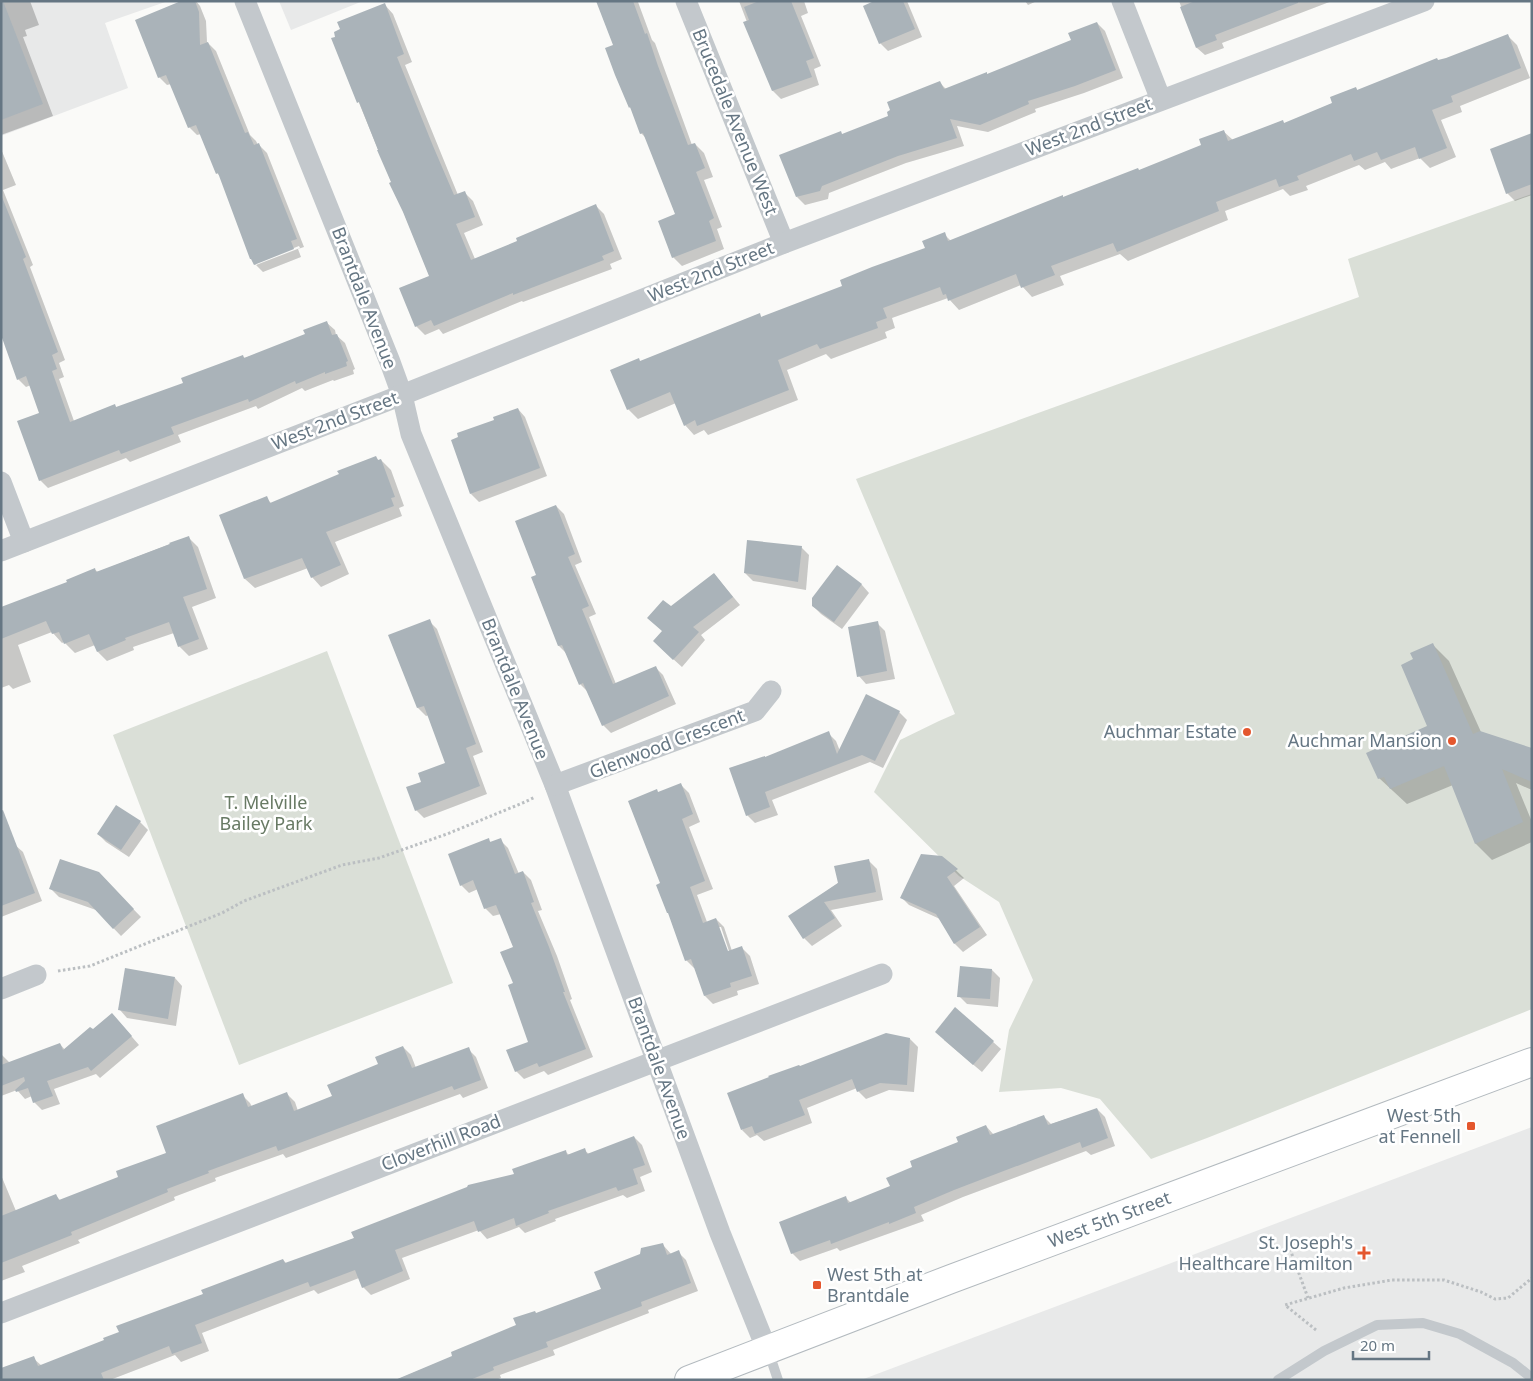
<svg xmlns="http://www.w3.org/2000/svg" width="1533" height="1381" font-family="'Noto Sans',sans-serif">
<rect width="100%" height="100%" fill="#fafaf8"/>
<!-- built -->
<g fill="#e8e9e9">
<path d="M1,1H168L105,23L128,88L1,136Z"/>
<path d="M279,1H363L291,30Z"/>
<path d="M1532,1127V1380H861Z"/>
</g>
<!-- green -->
<g fill="#dadfd7">
<path d="M1532,194V1009L1207,1138L1151,1159L1100,1099L1061,1088L999,1092L1009,1030L1033,980L999,902L959,876L874,792L900,740L939,721L955,714L856,479L1359,297L1348,259Z"/>
<path d="M327,651L453,983L239,1065L113,735Z"/>
</g>
<!-- shadow -->
<g fill="#0003" fill-rule="evenodd">
<path d="M1,1H30L39,25L25,30L27,36L23,37L53,116L1,135Z"/>
<path d="M185,1H196L200,6L206,21L207,42L216,51L250,135L256,141L258,145H259L267,153L304,247L298,249L301,257L263,272L256,265L300,248L299,246L256,263V265L255,264L221,177L217,173L201,134L197,135L189,127L171,84L167,85L159,77Z"/>
<path d="M598,1H639L638,2L652,40L655,43L692,145L695,144L704,153L713,177L704,180L722,227L717,229L724,249L682,266L673,257L676,215L647,139L641,133L632,110L630,107L614,46Z"/>
<path d="M739,1H804L808,13L801,16L821,66L814,69L819,85L781,99L773,91L745,23L747,22Z"/>
<path d="M878,1H907L922,37L888,51L880,43Z"/>
<path d="M1025,1H1037L1028,5Z"/>
<path d="M1179,1H1332L1222,43L1224,48L1205,55L1197,48Z"/>
<path d="M385,5L393,14L412,62L405,65L458,195L464,192L473,201L483,225L464,233L475,259L519,241L596,206L604,214L622,259L610,264L612,269L523,302L522,301L443,334L439,329L425,335L416,326L430,277L333,39Z"/>
<path d="M1097,23L1105,31L1123,78L1084,93L1035,109L1036,112L988,132L957,126L964,146L906,163L829,193L828,199L805,205L797,197L842,135L890,117L940,83L946,89L988,75L1072,41Z"/>
<path d="M1508,36L1517,45L1530,78L1460,106L1462,112L1441,120L1456,157L1430,168L1420,158L1391,169L1385,162L1365,170L1359,165L1306,186L1308,190L1290,196L1283,189L1225,211L1228,220L1128,261L1120,254L1060,276L1064,285L1032,297L1021,285L959,310L948,298L892,318L895,328L885,332L887,338L831,359L826,354L787,370L798,400L708,435L704,430L694,435L685,425L676,403L638,419L628,409L641,362L760,315L762,318L844,287L927,249L944,234L951,241L1140,171L1203,146L1223,131L1233,140L1282,121L1285,124L1333,103L1356,88L1358,91Z"/>
<path d="M1532,134V195L1515,201L1507,193Z"/>
<path d="M1,149L16,185L3,190L33,265L30,267L65,360L59,363L64,377L59,379L74,421L115,406L117,408L185,384L242,356L245,358L307,335L327,323L335,330L336,335L345,343L355,369L353,370L354,374L334,381L333,380L305,391L302,388L258,409L256,406L178,435L181,442L130,462L126,458L48,488L40,480L41,414L31,385L26,387L18,379L1,325Z"/>
<path d="M518,409L525,417L547,476L479,502L471,494L496,421Z"/>
<path d="M376,458L379,461L381,460L391,470L404,506L399,508L402,516L335,542L349,574L321,587L312,577L308,568L255,588L245,579L221,516L266,498L272,504L341,475Z"/>
<path d="M556,506L564,514L582,562L575,565L596,614L589,617L616,684L655,667L663,675L676,704L611,733L603,725L588,692L580,684L567,654L559,646L532,578L538,576Z"/>
<path d="M188,537L198,547L216,598L192,607L208,649L189,656L179,646L174,633L133,647L134,650L107,661L98,652L95,645L75,653L64,642L62,643L52,632L18,645L31,682L13,689L9,685L1,688V609L68,583L94,569L98,572Z"/>
<path d="M801,547L809,555L806,590L753,581L745,573Z"/>
<path d="M837,567L862,585L869,593L842,629L821,614L813,606Z"/>
<path d="M714,574L740,605L701,635L705,640L682,667L662,649L663,631L671,608Z"/>
<path d="M429,621L437,629L483,752L473,756L487,794L424,818L416,810L422,782L446,764L429,715L426,716L418,708L390,636Z"/>
<path d="M877,623L885,631L895,679L866,684L859,676Z"/>
<path d="M1433,645L1449,661L1481,732L1532,749V790L1516,783L1532,822V842L1492,860L1476,844L1453,785L1407,804L1379,778L1428,727L1415,660Z"/>
<path d="M899,712L907,720L883,768L870,762L772,800L778,815L755,823L747,815L765,758L828,733L836,741L840,751Z"/>
<path d="M681,785L689,793L700,822L689,827L713,889L697,895L707,922L716,919L724,927L732,951L742,948L750,956L759,984L737,991L738,995L713,1004L705,996L695,968H694L686,960L662,884L659,793ZM718,927H721L731,957L729,958Z"/>
<path d="M140,822L148,830L129,857L106,842L98,834Z"/>
<path d="M488,840L492,843L500,840L508,848L519,874L523,872L531,880L542,910L538,911L557,956L572,999L570,1000L593,1057L548,1075L544,1071L524,1079L516,1071L530,1042L514,984L515,948L501,914L493,916L485,908L478,889L469,893L461,885Z"/>
<path d="M15,845L23,852L42,901L1,917V850Z"/>
<path d="M942,857L964,878L954,886L987,935L963,952L955,944L940,919L909,905L901,897Z"/>
<path d="M869,861L877,869L883,900L831,910L842,926L812,946L804,938L790,917Z"/>
<path d="M98,873L141,917L121,936L96,910L59,897L51,889Z"/>
<path d="M992,970L1000,978L998,1007L967,1004L959,996Z"/>
<path d="M175,978L182,986L176,1026L127,1018L120,1010Z"/>
<path d="M956,1009L1001,1049L982,1072L944,1040Z"/>
<path d="M119,1022L139,1045L100,1078L96,1074L54,1089L60,1104L42,1110L34,1102L32,1096L25,1099L17,1090L1,1096V1054L10,1063L60,1044L65,1050L93,1031Z"/>
<path d="M910,1039L918,1047L914,1092L889,1090L866,1099L858,1091L857,1088L807,1108L812,1123L764,1141L757,1135L750,1138L742,1130L800,1067Z"/>
<path d="M403,1047L411,1055L416,1068L468,1049L476,1057L488,1088L463,1098L460,1094L286,1158L283,1154L215,1178L216,1181L174,1197L175,1200L78,1240L80,1243L22,1266L25,1272L1,1281V1175L16,1211L56,1196L61,1201L120,1178L168,1154L242,1095L250,1103L252,1107L287,1094L295,1102L298,1111L333,1096L380,1065Z"/>
<path d="M1097,1109L1105,1117L1115,1146L1091,1155L1086,1151L963,1197L921,1215L924,1221L840,1251L837,1248L800,1261L792,1253L845,1197L851,1203L892,1187L914,1168L986,1126L994,1135L1043,1116L1051,1124Z"/>
<path d="M634,1137L642,1145L652,1172L640,1177L645,1191L627,1198L623,1195L555,1219L556,1221L525,1233L519,1227L487,1239L479,1230L402,1258L410,1279L371,1295L363,1287L359,1278L318,1294L314,1290L202,1333L209,1351L181,1362L175,1355L110,1380H1L33,1358L42,1366L105,1341L204,1294L283,1260L287,1264L355,1238L516,1175L566,1152L569,1155L584,1150L589,1154Z"/>
<path d="M663,1245L672,1255L678,1252L686,1260L698,1291L648,1310L649,1313L553,1350L555,1355L500,1375L501,1378L496,1380H396L454,1356L518,1326L536,1314L602,1289Z"/>
</g>
<!-- building -->
<g fill="#aab3b9">
<path d="M1,1H3L43,104L1,120Z"/>
<path d="M181,1H195L199,12L200,45L208,42L245,133L248,132L254,145L259,143L297,239L291,241L294,249L254,265L251,259H250L218,173L216,174L196,125L188,128L166,75L158,78L135,20Z"/>
<path d="M596,1H633L645,34L647,33L658,66L688,145L695,143L705,168L696,172L714,218L709,221L716,241L672,258L658,221L675,214L643,133L640,134L630,107L629,108L615,75L605,48L613,45Z"/>
<path d="M759,1H791L814,58L806,61L812,77L772,91L743,22L749,20L744,7Z"/>
<path d="M874,1H903L915,29L879,44L863,6Z"/>
<path d="M1195,1H1298V3L1215,35L1217,40L1196,48L1180,7Z"/>
<path d="M385,3L404,54L397,57L433,146L454,195L465,191L475,217L456,224L471,260L517,241L516,238L596,204L614,251L602,256L604,260L513,295V293L434,326L431,320L415,327L399,288L429,276L403,212L389,183L391,182L377,150H378L359,102L357,103L331,38L335,37L334,32L340,29L337,22Z"/>
<path d="M1097,22L1116,70L1075,86L1028,101L1029,104L980,125L950,119L957,138L898,156L822,186L820,191L796,197L779,155L841,131L842,134L888,116L887,112L890,110L887,102L940,81L944,89L987,72V74L1071,40L1068,33Z"/>
<path d="M1508,34L1521,68L1451,96L1453,102L1432,110L1447,148L1419,159L1415,147L1381,160L1377,152L1354,161L1351,154L1297,176L1299,180L1279,187L1276,179L1216,202L1219,211L1117,252L1113,243L1051,266L1055,275L1021,288L1016,274L948,301L946,294L943,295L940,287L883,308L887,318L876,322L878,328L820,349L817,344L778,360L789,390L697,426L695,420L684,426L670,392L627,410L610,370L639,358L640,361L760,313L761,317L842,286L840,280L872,267L925,248L922,241L945,232L948,241L1063,195V197L1138,168L1139,170L1201,145L1199,139L1224,130L1228,141L1283,120L1284,123L1332,103L1330,97L1356,87L1357,90L1437,58L1438,60L1446,58Z"/>
<path d="M1532,133V184L1506,194L1490,149Z"/>
<path d="M1,197H2L26,257L23,259L58,352L52,355L57,369L52,371L70,422L115,404L116,407L183,383L181,378L243,355L244,358L305,334L303,330L327,321L332,335L337,334L348,361L346,362L347,366L325,374V372L296,384L295,381L249,402L248,399L171,427L174,434L121,454L119,450L39,481L17,421L39,413L26,376L17,380L1,335Z"/>
<path d="M518,408L540,468L470,494L451,440L458,437L457,433L494,420L493,417Z"/>
<path d="M376,456L378,460L381,459L395,497L391,498L394,506L326,532L341,565L311,578L302,558L244,579L219,515L267,496L270,503L339,474L337,471Z"/>
<path d="M556,505L575,554L568,557L589,606L582,609L613,684L656,666L669,696L602,726L583,683L579,685L562,645L558,646L531,577L536,575L515,521Z"/>
<path d="M189,536L207,589L183,597L199,639L178,647L169,622L125,638L126,640L97,652L89,634L64,644L59,632L52,634L46,621L1,639V607L67,582L66,580L95,568L96,572L170,544L169,543Z"/>
<path d="M747,540L802,546L798,582L744,573Z"/>
<path d="M837,565L862,584L834,622L812,606V598Z"/>
<path d="M714,573L733,597L693,627L699,632L673,660L653,641L662,631L647,618L663,600L671,606Z"/>
<path d="M430,619L476,744L466,748L480,786L415,811L406,787L421,782L418,773L445,763L424,706L417,708L388,635Z"/>
<path d="M878,621L887,671L857,677L848,627Z"/>
<path d="M1433,643L1473,734L1480,731L1532,748V782L1502,769L1523,822L1475,844L1444,766L1390,789L1384,777L1378,779L1366,753L1427,726L1401,665L1413,659L1410,653Z"/>
<path d="M866,694L900,711L875,761L862,755L765,792L770,807L746,816L729,768L765,756V757L829,731L837,754Z"/>
<path d="M681,783L693,814L682,819L705,881L690,887L703,923L716,918L728,951L742,946L752,976L730,983L731,987L704,996L691,959L685,961L668,913H667L656,885L660,883L628,801L657,789L658,792Z"/>
<path d="M116,805L141,821L121,850L97,834Z"/>
<path d="M3,810L35,893L1,906V811Z"/>
<path d="M489,838L490,842L501,838L515,874L523,871L534,902L531,903L549,947L565,992H563L586,1049L539,1067L537,1063L515,1072L506,1050L528,1042L508,985L513,983L500,952L513,947L496,905L484,909L473,880L460,886L448,854Z"/>
<path d="M921,854L942,856L958,869L947,877L980,927L954,944L936,914L900,898Z"/>
<path d="M60,859L99,872L134,909L113,929L88,902L49,889Z"/>
<path d="M869,859L876,892L824,902L835,918L803,939L788,916L838,883L834,866Z"/>
<path d="M960,966L992,969L990,999L957,997Z"/>
<path d="M125,968L175,977L168,1019L118,1010Z"/>
<path d="M955,1007L994,1041L973,1065L935,1032Z"/>
<path d="M112,1013L132,1036L91,1071L88,1067L47,1081L53,1096L33,1103L28,1088L16,1092L15,1090L25,1081L24,1077L1,1086V1065L60,1043L63,1050L90,1027L93,1029Z"/>
<path d="M886,1033L910,1038L907,1085L880,1083L857,1092L852,1079L799,1100L805,1115L755,1134L752,1126L741,1130L727,1093L769,1077L768,1076L799,1065L800,1066Z"/>
<path d="M403,1046L412,1068L469,1047L481,1080L454,1090L452,1086L278,1151L276,1146L208,1171L209,1173L167,1189L168,1192L71,1232L72,1235L1,1263V1216L56,1194L59,1200L118,1177L116,1171L166,1153L156,1126L243,1093L248,1107L287,1092L294,1111L332,1096L327,1085L378,1064L375,1057Z"/>
<path d="M1097,1108L1108,1138L1082,1148L1080,1142L954,1190L914,1207L916,1213L889,1224V1222L831,1244L830,1240L791,1254L779,1222L846,1196L848,1203L890,1186L886,1178L912,1167L910,1161L958,1142L956,1137L986,1125L990,1135L1044,1115L1048,1125Z"/>
<path d="M634,1136L645,1165L633,1169L638,1184L618,1191L616,1187L548,1211L549,1213L516,1226L514,1218L478,1232L474,1221L395,1250L403,1271L362,1288L355,1270L310,1287L308,1282L195,1325L202,1343L172,1354L169,1346L101,1373L104,1380H1V1368L34,1356L38,1366L104,1340L103,1338L119,1332L116,1326L203,1294L201,1290L283,1259L285,1263L354,1238L351,1232L467,1187L468,1185L514,1174L512,1169L566,1150L567,1155L585,1148L587,1154Z"/>
<path d="M663,1243L667,1255L679,1250L691,1283L641,1302L642,1306L546,1342L548,1347L493,1367L494,1370L470,1380H395L452,1356L451,1352L516,1325L513,1318L535,1311L536,1313L601,1289L594,1272L640,1254L641,1248Z"/>
</g>
<g fill="none" stroke-linecap="round" stroke-linejoin="round">
<!-- secondary casing -->
<g stroke="#b3babf" stroke-width="30">
<g id="secondary">
<path id="s1" d="M689,1380L951,1279L1532,1062"/>
</g>
</g>
<!-- path -->
<g stroke="#bbbfc2" stroke-width="3" stroke-dasharray="2.5 2.5" stroke-linecap="butt">
<path d="M58,971L90,966L222,913L244,901L342,865L379,858L447,834L525,802L535,797"/>
<path d="M1290,1249L1308,1298"/>
<path d="M1316,1330L1285,1305L1344,1288L1392,1280H1444L1481,1292L1495,1299L1508,1298L1532,1278"/>
</g>
<!-- service -->
<g stroke="#c3c8cc" stroke-width="10">
<path d="M768,1350L778,1380"/>
<path d="M1278,1380L1324,1351L1377,1325L1423,1323L1460,1334L1513,1363L1532,1378"/>
</g>
<!-- minor -->
<g stroke="#c3c8cc" stroke-width="21">
<path d="M245,1L390,362L402,395L411,434L555,785L720,1233L767,1350"/>
<path d="M686,1L784,243"/>
<path d="M1122,1L1161,100"/>
<path d="M1,482L24,542"/>
<path d="M1,551L402,395L784,243L1424,1"/>
<path d="M555,785L755,711L771,691"/>
<path d="M1,989L36,975"/>
<path d="M1,1313L882,974"/>
</g>
<!-- secondary -->
<use href="#secondary" stroke="#fff" stroke-width="28"/>
</g>
<!-- markers -->
<g fill="#e4572e" stroke="#fff" stroke-width="2">
<circle cx="1247" cy="732" r="5"/>
<circle cx="1452" cy="741" r="5"/>
<rect x="1466" y="1121" width="10" height="10" rx="2.5"/>
<path d="M1361.5 1245.5h5v5h5v5h-5v5h-5v-5h-5v-5h5z"/>
<rect x="812" y="1280" width="10" height="10" rx="2.5"/>
</g>
<g text-anchor="middle" stroke-width="5" stroke-linejoin="round" paint-order="stroke">
<!-- street labels -->
<g font-size="18" fill="#657683" stroke="#fff">
<text transform="translate(735 122) rotate(68)" y="6">Brucedale Avenue West</text>
<text transform="translate(1089 127) rotate(-21)" y="6">West 2nd Street</text>
<text transform="translate(711 272) rotate(-22)" y="6">West 2nd Street</text>
<text transform="translate(364 298) rotate(69)" y="6">Brantdale Avenue</text>
<text transform="translate(335 421) rotate(-21)" y="6">West 2nd Street</text>
<text transform="translate(515 689) rotate(68)" y="6">Brantdale Avenue</text>
<text transform="translate(667 744) rotate(-21)" y="6">Glenwood Crescent</text>
<text transform="translate(659 1068) rotate(70)" y="6">Brantdale Avenue</text>
<text transform="translate(441 1143) rotate(-21)" y="6">Cloverhill Road</text>
<text dy="6" stroke="none"><textPath href="#s1" startOffset="450">West 5th Street</textPath></text>
</g>
<!-- poi labels -->
<g font-size="18" fill="#657683" stroke="#fff" text-anchor="end">
<text x="1237" y="738">Auchmar Estate</text>
<text x="1442" y="747">Auchmar Mansion</text>
<text x="1461" y="1122">West 5th<tspan x="1461" dy="21">at Fennell</tspan></text>
<text x="1353" y="1249">St. Joseph's<tspan x="1353" dy="21">Healthcare Hamilton</tspan></text>
<text x="827" y="1281" text-anchor="start">West 5th at<tspan x="827" dy="21">Brantdale</tspan></text>
</g>
<!-- park labels -->
<g font-size="18" fill="#687a64" stroke="#fff">
<text x="266" y="809">T. Melville<tspan x="266" dy="21">Bailey Park</tspan></text>
</g>
</g>
<!-- border -->
<rect width="1533" height="1381" fill="none" stroke="#657683" stroke-width="5"/>
<!-- scale -->
<path d="M1353 1351v8h76v-8" fill="none" stroke="#657683" stroke-width="2.5"/>
<text x="1360" y="1351" font-size="15" fill="#657683" stroke="#ffffff" stroke-width="4" paint-order="stroke">20 m</text>
</svg>
